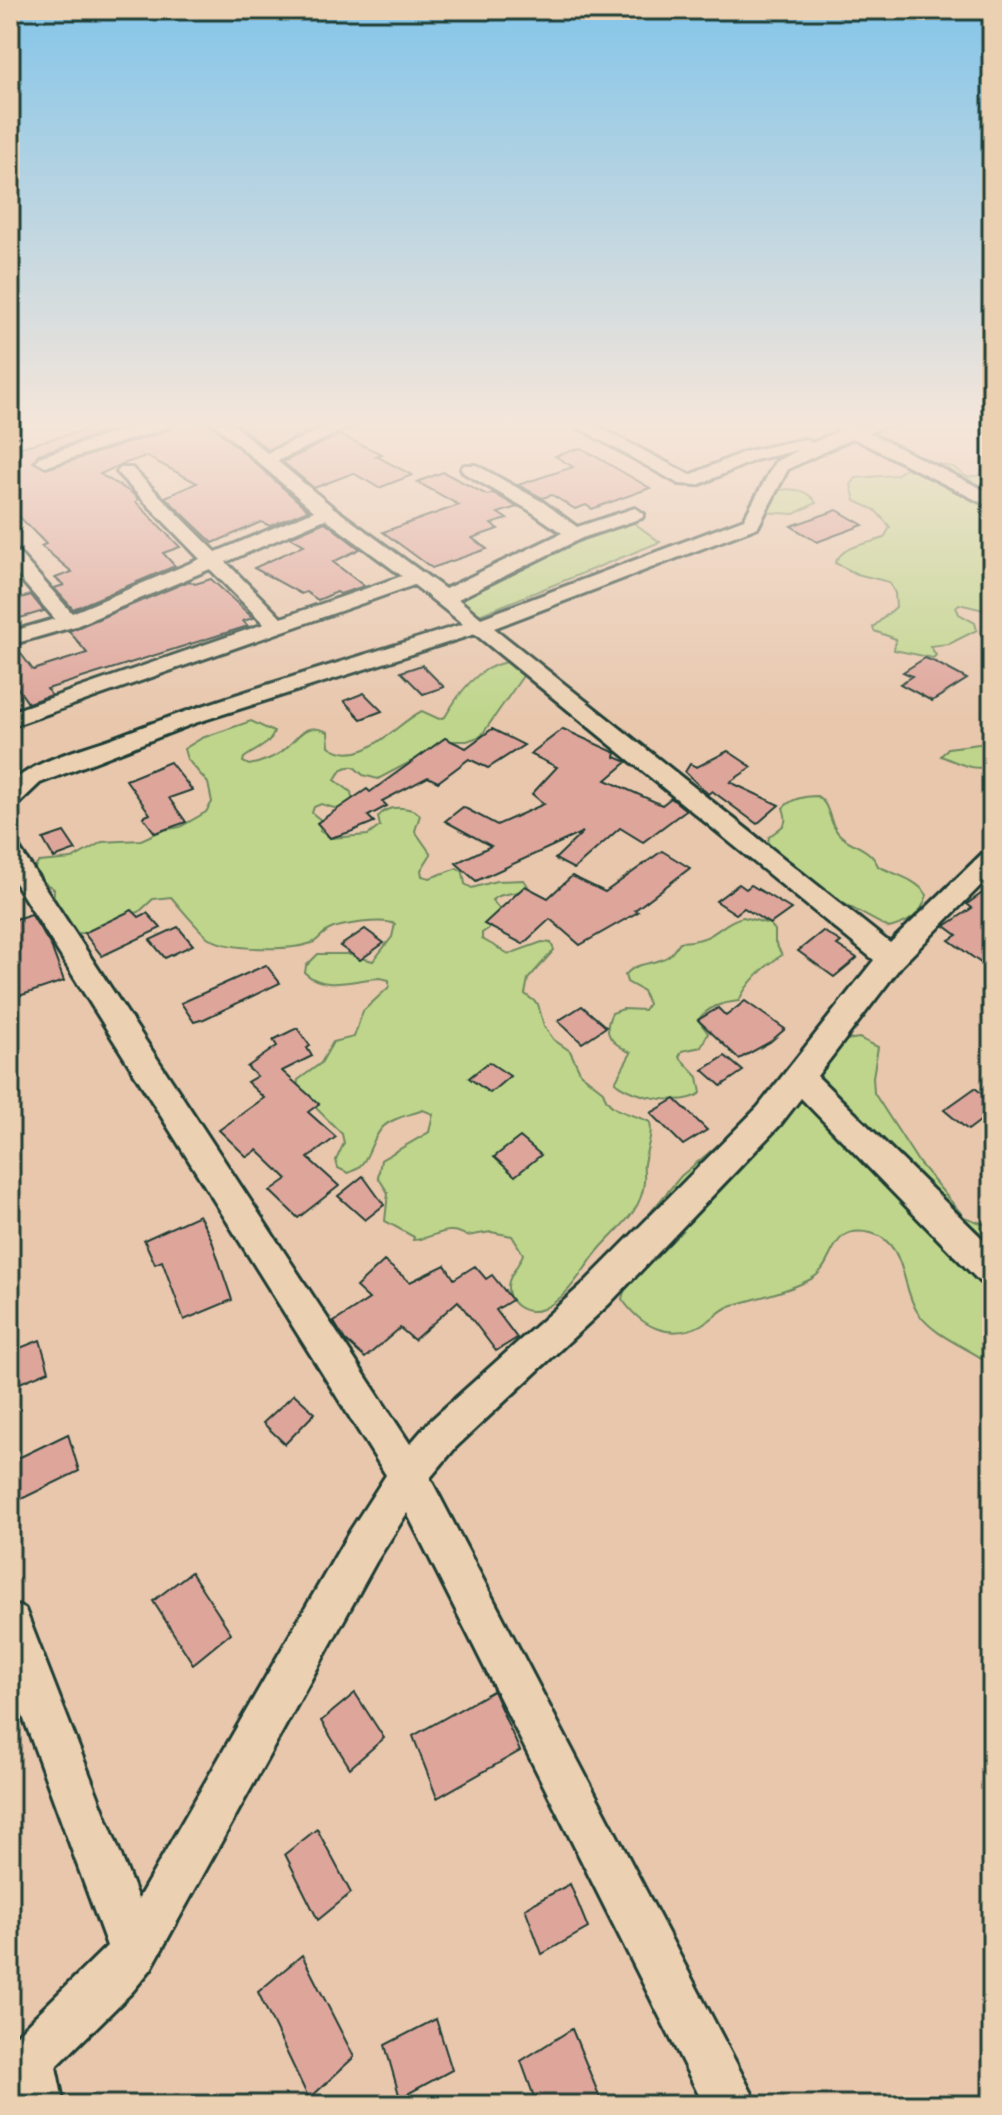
<svg xmlns="http://www.w3.org/2000/svg" width="1002" height="2115" font-family="'Gochi Hand',sans-serif">
<rect width="100%" height="100%" fill="#e8c7ad"/>
<filter id="ink" filterUnits="userSpaceOnUse"><feTurbulence type="fractalNoise" baseFrequency=".0125" numOctaves="2"/><feDisplacementMap in="SourceGraphic" scale="16" xChannelSelector="R" yChannelSelector="G"/><feConvolveMatrix kernelMatrix="1 2 1 2 8 2 1 2 1" color-interpolation-filters="sRGB"/></filter>
<g filter="url(#ink)">
<!-- green -->
<g fill="#bed58b" stroke="#6e8960" stroke-width="2">
<path d="M924,461L953,467L967,477L992,474V612L959,604L956,607L959,614L975,623L977,630L949,644L930,646L936,655L933,658L894,650L896,639L874,631L873,627L896,607L895,593L889,582L857,574L835,563C844,544 866,545 884,538L890,527L875,510L855,501L851,485L856,478L896,475L914,463Z"/>
<path d="M780,490C793,488 809,490 816,503L794,514L762,512L775,492Z"/>
<path d="M634,523L660,542L474,617L436,589Z"/>
<path d="M507,662L520,665L525,673L481,736L467,741H450L378,779L363,775L354,767C343,766 340,770 335,780L351,792L353,803L341,810L321,804L314,807L312,813L322,821L320,831L331,838L368,835L380,826L378,817C387,805 403,807 415,811L420,815L415,831L431,854L421,870L422,876L430,878L457,868L463,872L465,884L472,888L496,881L524,880L528,886C517,897 503,890 492,900L501,911L495,924L482,933V939L509,954L542,942L551,943L554,950L528,979L525,994L538,1004L544,1026L554,1040L570,1051L581,1074L603,1091C607,1113 633,1113 650,1122C653,1137 646,1149 644,1164C643,1170 645,1176 644,1182C642,1213 615,1230 597,1252C580,1273 569,1297 543,1309C524,1317 503,1301 509,1281C512,1272 520,1263 523,1254L512,1236L491,1232L467,1236C446,1223 434,1239 413,1240L414,1237L385,1221L388,1193L378,1177L381,1160L429,1132L433,1114L423,1110C410,1115 391,1118 382,1128C367,1145 371,1165 348,1173L338,1168L336,1160L344,1143L342,1134L297,1089L298,1080L321,1063L333,1042L354,1037L363,1011L389,987V980L380,978C355,979 325,992 305,973L306,966L318,954H347L373,961L392,937L395,924C383,918 341,924 329,930C323,933 319,939 314,942C293,951 228,951 209,938C199,931 180,907 171,897L153,899L139,912L120,916L84,933L66,934L53,913L54,889L30,873L39,862L72,859L102,842L141,840L163,830L180,827L206,812L212,802L208,783L187,759L184,749L202,738L251,721L274,732C270,746 255,749 244,758L243,762L249,765C260,763 276,757 285,749C301,735 304,722 328,732L329,746C362,770 396,723 422,711L439,719L445,717C459,693 477,667 507,662Z"/>
<path d="M992,739V764C977,774 957,762 941,756L948,748L979,744Z"/>
<path d="M817,796C831,804 828,823 839,834C852,847 870,847 878,866C895,875 915,878 927,895C921,916 908,923 889,928C858,911 829,897 800,876C797,858 780,858 767,848L769,837C781,826 790,827 783,808C792,798 804,796 817,796Z"/>
<path d="M743,917L770,924L775,930V942L782,955C765,966 746,983 739,1001C722,1003 709,1006 698,1020L708,1033L701,1047L682,1051L679,1057L698,1077L701,1093C683,1107 631,1097 615,1082L631,1053C612,1043 601,1035 612,1013L623,1009L644,1010L648,1004L643,991L627,982L625,975C637,961 651,966 667,957C673,953 675,948 680,942C719,941 717,923 743,917Z"/>
<path d="M859,1038L878,1047L873,1077L874,1093L919,1163L964,1217L992,1227V1365C968,1347 936,1338 918,1313C901,1289 907,1242 871,1233C827,1223 837,1265 811,1279C787,1292 756,1298 730,1306C720,1310 714,1318 705,1323C671,1342 642,1328 622,1299L644,1220L681,1176L736,1130L781,1078L840,1041Z"/>
</g>
<!-- building -->
<g fill="#dea59b" stroke="#1f3d34" stroke-width="2">
<path d="M173,423H210L308,510L270,526L261,522L213,543L165,497L197,483L146,456L120,465L100,474L132,493L138,499L136,502L180,547L163,553L175,566L73,609L54,588L64,585L55,578L72,572L41,546L46,544L10,507V450L100,426L107,432L38,454L33,462L46,469L169,430Z"/>
<path d="M236,423H309L319,427L268,450Z"/>
<path d="M339,435L382,454L376,456L412,475L379,488L353,473L314,488L283,462Z"/>
<path d="M581,448L650,488L592,509L586,505L575,509L552,495L542,498L518,485L573,467L555,456Z"/>
<path d="M443,472L487,495L493,493L517,507L498,513L507,519L491,524L498,529L472,538L487,549L432,568L383,532L459,505L417,482Z"/>
<path d="M837,510L863,525L817,542L791,526Z"/>
<path d="M325,522L360,549L333,562L364,586L340,594L337,592L318,600L306,592L301,594L254,568L304,545L290,537Z"/>
<path d="M211,579L253,618L243,621L248,626L47,689L51,695L28,703L10,677V648L16,647L33,670L87,653L69,631L189,581L195,584Z"/>
<path d="M31,595L44,611L10,621V601Z"/>
<path d="M925,658L935,662L967,679L932,701L900,684L912,676L903,672Z"/>
<path d="M422,665L444,687L423,694L401,672Z"/>
<path d="M364,693L382,711L361,719L344,701Z"/>
<path d="M492,729L524,745L488,768L469,759L438,782L428,777L382,801L387,806L368,816L374,822L350,832L330,838L317,823L367,789L370,792L445,738L466,748Z"/>
<path d="M563,729L616,753L615,757L627,762L606,780L662,805L671,798L686,810L643,842L620,828L574,869L555,859L583,832L476,881L456,863L491,846L445,821L463,807L497,825L544,804L532,794L557,767L530,754Z"/>
<path d="M728,751L752,767L730,782L779,805L757,824L712,791L708,794L685,772L690,764L697,767Z"/>
<path d="M170,762L192,790L169,798L186,822L155,833L143,817L150,814L126,780Z"/>
<path d="M64,832L76,850L54,858L43,839Z"/>
<path d="M662,851L690,868L635,910L638,912L580,945L550,919L523,944L484,924L525,886L548,898L572,876L605,892Z"/>
<path d="M739,884L746,889L751,885L791,909L770,924L744,908L736,914L716,901Z"/>
<path d="M992,886V971L949,940L957,935L945,926L972,908L967,904Z"/>
<path d="M132,910L139,917L147,913L161,928L102,956L84,933Z"/>
<path d="M31,914L51,946L64,981L10,999V921Z"/>
<path d="M178,927L193,945L165,958L150,940Z"/>
<path d="M365,929L384,943L360,960L340,946Z"/>
<path d="M823,931L841,942L837,945L857,958L834,977L798,951Z"/>
<path d="M266,965L280,983L204,1019L194,1022L181,1003Z"/>
<path d="M745,1001L785,1029L770,1042L739,1059L698,1020L718,1008L726,1016Z"/>
<path d="M582,1006L606,1027L582,1043L558,1021Z"/>
<path d="M297,1028L310,1046L307,1048L312,1056L282,1071L319,1104L308,1112L336,1137L308,1158L339,1186L298,1218L270,1191L287,1179L257,1150L247,1157L219,1130L264,1098L247,1082L257,1076L247,1067L277,1046L273,1040Z"/>
<path d="M725,1056L743,1071L721,1086L703,1070Z"/>
<path d="M489,1062L510,1076L490,1093L469,1078Z"/>
<path d="M975,1088L992,1102V1112L968,1130L944,1110Z"/>
<path d="M675,1099L707,1130L683,1145L651,1113Z"/>
<path d="M520,1137L541,1155L515,1176L494,1157Z"/>
<path d="M363,1176L384,1205L365,1220L338,1196Z"/>
<path d="M199,1215L211,1238L232,1300L184,1320L162,1261L155,1264L144,1240Z"/>
<path d="M384,1261L410,1282L445,1265L454,1279L475,1266L486,1279L492,1275L512,1300L496,1310L517,1338L496,1351L458,1301L414,1340L400,1328L365,1358L345,1340L334,1322L369,1299L356,1287Z"/>
<path d="M40,1340L49,1371L10,1387V1352Z"/>
<path d="M294,1394L315,1413L285,1444L263,1423Z"/>
<path d="M68,1434L79,1471L15,1502L10,1483V1462Z"/>
<path d="M191,1572L231,1633L193,1664L153,1601Z"/>
<path d="M493,1691L520,1751L437,1798L413,1736Z"/>
<path d="M355,1693L384,1738L350,1768L321,1721Z"/>
<path d="M317,1829L351,1893L318,1920L285,1854Z"/>
<path d="M570,1884L588,1928L542,1954L525,1908Z"/>
<path d="M302,1955L354,2057L309,2099L258,1992Z"/>
<path d="M436,2019L452,2070L400,2098L385,2045Z"/>
<path d="M572,2029L603,2105H537L521,2061Z"/>
</g>
<g fill="none" stroke-linecap="round" stroke-linejoin="round">
<!-- minor casing -->
<g stroke="#1f3d34" stroke-width="6">
<g id="minor">
<path d="M145,423H170L168,427L51,465L45,466L36,461L39,457Z"/>
<path d="M213,423H231L267,453L336,423H358L277,461L334,508L445,589L562,533L529,510L464,473L461,469L464,465H476L543,502L577,527L635,508L644,514L642,518L582,538L458,599L481,618L744,519L775,462L798,450L755,460L698,485L679,484L570,423H591L690,475L744,452L804,439L812,443L839,431L836,427L838,423L856,426L894,423L869,433L992,494V506L986,505L853,438L788,469L758,527L494,628L890,943L983,853L992,850V874L901,966L817,1076L992,1248V1286L980,1282L801,1098L780,1125L609,1304L456,1447L430,1478L758,2105H704L407,1513L376,1562L151,1969L132,1992L56,2067L64,2105H12L10,2102V2041L107,1946L10,1681V1603L25,1609L138,1899L348,1534L386,1475L10,875V846L19,848L410,1444L430,1421L585,1282L758,1107L874,960L475,634L195,723L40,783L19,803L10,806V784C37,759 80,750 115,737C229,694 347,661 463,624L414,585L10,727V712L264,624L210,569L76,626L10,645V632L55,619L10,567V549L17,551L72,613L200,559L120,476L117,472L120,468H132L216,552L314,511ZM325,519L402,576L281,618L226,562Z"/>
</g>
</g>
<!-- minor -->
<use href="#minor" fill="#ebd0b2" fill-rule="evenodd"/>
</g>
</g>
<!-- sky -->
<linearGradient id="sky" x2="0" y2="1"><stop stop-color="#84c5e9"/><stop offset="0.59" stop-color="#f5e6da"/><stop offset="1" stop-color="#f5e6da" stop-opacity="0"/></linearGradient>
<rect width="1002" height="719" fill="url(#sky)"/>
<!-- margin -->
<rect width="1002" height="2115" fill="none" stroke="#ebd0b2" stroke-width="40"/>
<rect x="20" y="20" width="962" height="2075" fill="none" stroke="#1f3d34" stroke-width="3" filter="url(#ink)"/>
</svg>
